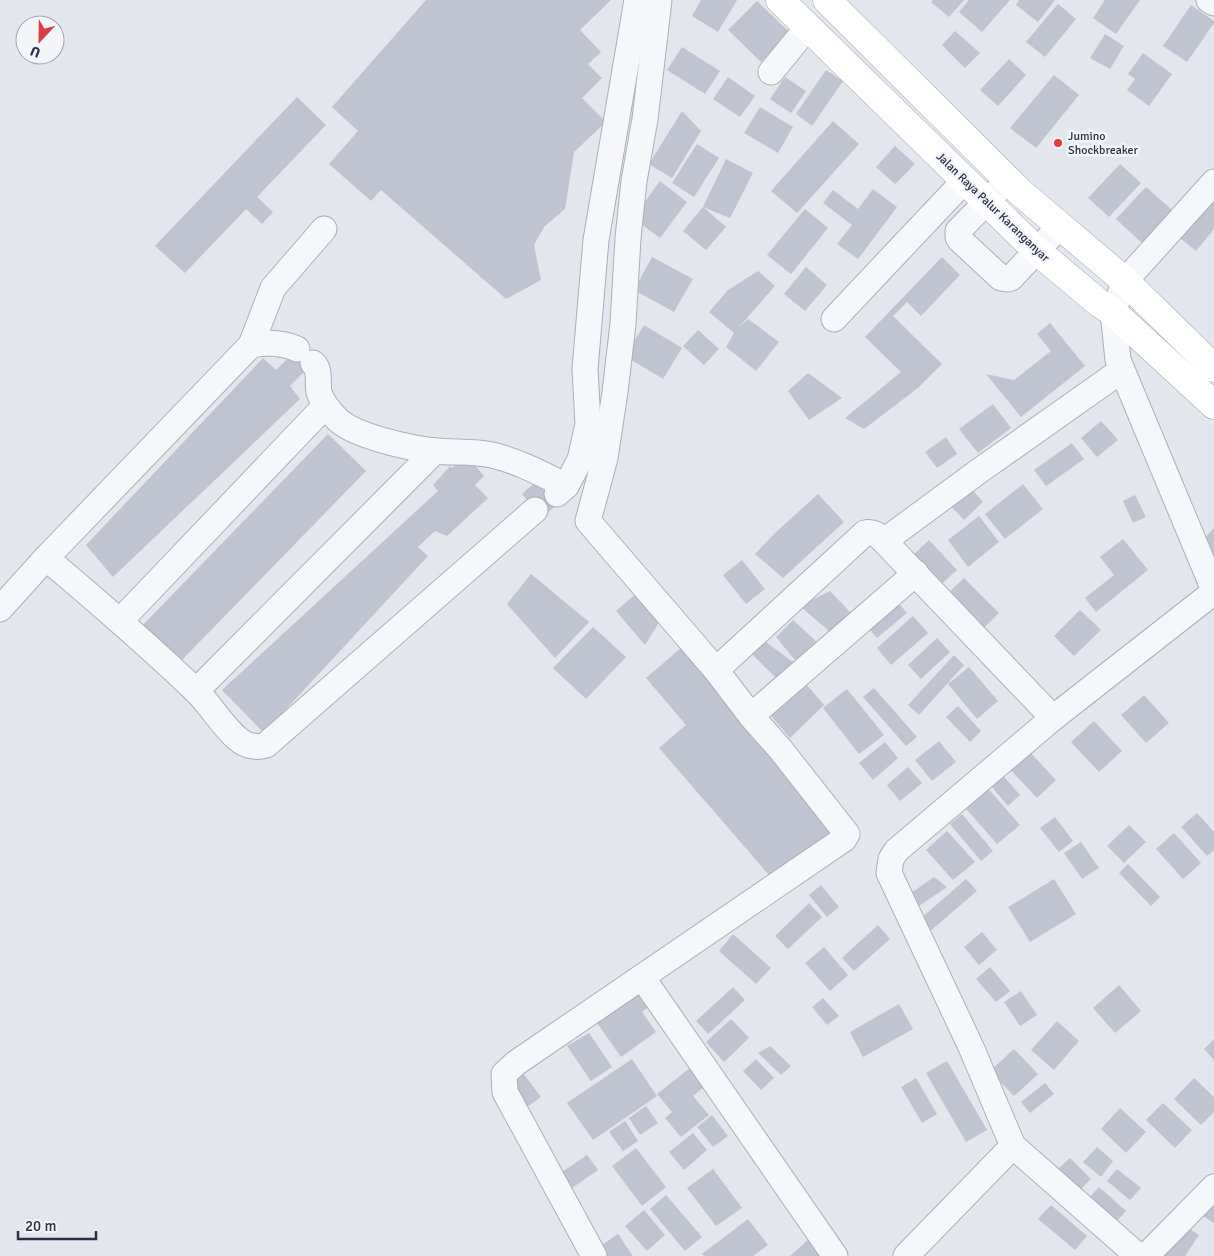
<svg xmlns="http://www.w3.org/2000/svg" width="1214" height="1256" font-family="Signika,sans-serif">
<rect width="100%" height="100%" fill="#e3e6ec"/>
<!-- building -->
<g fill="#c0c4d0">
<path d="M426,0H611L580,30L601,52L588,64L602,78L582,98L606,122L574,152L565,209L544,227L534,245L541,280L506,299L381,190L371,201L329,164L358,131L332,107Z"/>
<path d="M701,0H737L718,32L692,16Z"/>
<path d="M933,0H964L949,17L931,2Z"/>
<path d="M969,0H1010L982,32L959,12Z"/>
<path d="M1019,0H1055L1038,22L1016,5Z"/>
<path d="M1105,0H1140L1116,34L1093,18Z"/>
<path d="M757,1L790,33L761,62L728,30Z"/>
<path d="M1058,4L1076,19L1045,57L1026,42Z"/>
<path d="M1191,5L1214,21V23L1187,62L1163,46Z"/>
<path d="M955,31L980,53L965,68L942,45Z"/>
<path d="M1105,34L1124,46L1110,69L1090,58Z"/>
<path d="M682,47L720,71L705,94L667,70Z"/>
<path d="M1143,53L1172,74L1149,106L1127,90L1135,79L1128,74Z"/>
<path d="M1009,59L1026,75L998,106L980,90Z"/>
<path d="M826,70L843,81L812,126L796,114Z"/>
<path d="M1054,75L1079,95L1036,148L1010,128Z"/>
<path d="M728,77L755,96L740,117L713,99Z"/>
<path d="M785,77L806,91L791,113L770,99Z"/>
<path d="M297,97L326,125L257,197L273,212L262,224L246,209L185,273L155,246Z"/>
<path d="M760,107L793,127L778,153L744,133Z"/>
<path d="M682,111L701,131L672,178L649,164Z"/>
<path d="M833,121L859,144L797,213L771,191Z"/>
<path d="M697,144L719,158L694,197L672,183Z"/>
<path d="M895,146L915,164L895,184L876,167Z"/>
<path d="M726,159L753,173L730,218L703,207Z"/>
<path d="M1120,164L1141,183L1109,217L1088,198Z"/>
<path d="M660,181L687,202L660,238L633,218Z"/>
<path d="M1146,187L1173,211L1143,244L1116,219Z"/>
<path d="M1214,187V229L1196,251L1175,234Z"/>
<path d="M873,189L897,207L858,259L837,244L852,225L823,203L833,190L858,209Z"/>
<path d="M703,207L726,227L706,250L683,231Z"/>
<path d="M805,209L828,228L791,274L767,255Z"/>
<path d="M652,257L693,279L674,312L634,290Z"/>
<path d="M942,257L960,275L921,316L907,302L893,316L942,364L918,388L864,429L845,418L901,372L865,337Z"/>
<path d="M806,267L827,285L805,311L784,294Z"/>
<path d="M758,271L775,286L739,327L748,319L779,342L756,371L726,347L734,333L709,312L728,290Z"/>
<path d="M1050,323L1085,366L1021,417L986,374L1014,380L1051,351L1037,334Z"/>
<path d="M644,325L682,348L663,379L625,356Z"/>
<path d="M698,330L719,349L704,365L683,346Z"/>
<path d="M300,346L315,361L290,386L300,399L113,577L86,545L263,358L276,370Z"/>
<path d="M808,373L842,398L809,420L788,391Z"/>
<path d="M993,404L1011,428L978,453L959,429Z"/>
<path d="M1101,421L1118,440L1097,457L1081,438Z"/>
<path d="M328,434L366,471L179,663L141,627Z"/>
<path d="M946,437L957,454L937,468L925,452Z"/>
<path d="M1072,443L1084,459L1046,486L1034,470Z"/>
<path d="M467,456L484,476L475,485L488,498L447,536L435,531L418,547L428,556L264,733L222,690L438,491L433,485L450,466L452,468Z"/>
<path d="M543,475L562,501L541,518L522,494Z"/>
<path d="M1023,484L1043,509L1005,539L985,514Z"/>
<path d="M968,485L983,502L964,520L948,503Z"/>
<path d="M818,494L844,522L783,578L755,554L775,533Z"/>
<path d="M1135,495L1146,517L1133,523L1123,501Z"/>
<path d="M979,516L999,542L968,567L948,540Z"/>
<path d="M1214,528V558L1199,544Z"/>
<path d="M1123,539L1148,570L1096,612L1085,598L1114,575L1100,557Z"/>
<path d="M929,540L957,570L938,587L911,557Z"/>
<path d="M742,560L765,589L746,604L723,575Z"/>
<path d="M531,574L589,622L555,658L507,604Z"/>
<path d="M964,578L999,613L980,632L945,596Z"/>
<path d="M640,590L663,616L645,645L616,611Z"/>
<path d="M830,591L850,612L830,632L800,606Z"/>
<path d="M895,599L907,613L877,638L865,624Z"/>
<path d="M1080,610L1101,630L1074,656L1054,636Z"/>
<path d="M913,616L928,633L891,665L877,648Z"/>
<path d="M793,620L819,644L795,660L776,637Z"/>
<path d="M593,627L626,657L586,699L553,668Z"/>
<path d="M937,638L950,652L921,679L908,665Z"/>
<path d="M762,639L793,662L777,679L749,651Z"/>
<path d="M681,648L837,828L775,882L659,748L686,725L646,678Z"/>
<path d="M954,655L964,665L919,715L908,705Z"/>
<path d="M969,667L998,701L977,719L948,684Z"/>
<path d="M800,677L824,705L790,738L766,710Z"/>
<path d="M874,688L917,737L906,746L863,697Z"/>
<path d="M847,689L884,735L859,754L823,708Z"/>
<path d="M1144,695L1169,723L1146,743L1121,715Z"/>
<path d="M958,706L981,731L970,742L946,717Z"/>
<path d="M1094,721L1122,751L1099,772L1071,742Z"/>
<path d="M939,741L956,762L932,781L915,760Z"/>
<path d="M885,742L898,758L873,780L859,763Z"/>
<path d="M1027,749L1056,780L1037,798L1008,767Z"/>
<path d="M908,767L922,783L900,801L887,785Z"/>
<path d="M999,771L1020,795L1008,806L987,781Z"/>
<path d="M984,784L1020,825L997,844L962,804Z"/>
<path d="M1197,813L1214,832V850L1207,856L1181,827Z"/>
<path d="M962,814L993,851L981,861L950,824Z"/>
<path d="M1055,817L1073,841L1059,852L1040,828Z"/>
<path d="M1129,825L1146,842L1124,863L1107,846Z"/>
<path d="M947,831L975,862L953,880L926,850Z"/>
<path d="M1174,833L1201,863L1183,879L1156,849Z"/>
<path d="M1081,842L1099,868L1082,879L1064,853Z"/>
<path d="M1128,864L1160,897L1151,906L1119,873Z"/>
<path d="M934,877L947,887L913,910L904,898Z"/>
<path d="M966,879L977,891L929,932L919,920Z"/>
<path d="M1054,879L1076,914L1030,942L1008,907Z"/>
<path d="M821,885L839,907L827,917L809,895Z"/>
<path d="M809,903L822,917L788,949L775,936Z"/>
<path d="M878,925L890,939L854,971L842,958Z"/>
<path d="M982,932L997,950L979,965L964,947Z"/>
<path d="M733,934L771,968L756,984L719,951Z"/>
<path d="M824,947L848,975L830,991L805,963Z"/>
<path d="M990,967L1010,991L996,1002L976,979Z"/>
<path d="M1119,985L1141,1011L1115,1033L1093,1008Z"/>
<path d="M640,987L652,1004L642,1012L656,1032L621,1057L595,1020Z"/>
<path d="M733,987L745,1000L708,1034L696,1021Z"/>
<path d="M1021,991L1037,1015L1020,1026L1004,1002Z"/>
<path d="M823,998L839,1016L827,1025L812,1007Z"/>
<path d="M899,1004L913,1029L863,1057L850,1032Z"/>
<path d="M731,1019L749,1038L724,1062L706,1042Z"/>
<path d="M1057,1021L1079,1041L1054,1070L1031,1050Z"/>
<path d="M589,1033L612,1067L591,1081L567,1046Z"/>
<path d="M1214,1039V1060L1204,1049Z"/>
<path d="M770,1046L791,1066L781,1075L758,1053Z"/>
<path d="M1014,1049L1038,1074L1014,1096L990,1071Z"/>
<path d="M632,1059L657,1096L593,1140L567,1103Z"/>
<path d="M756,1059L774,1078L761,1090L743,1071Z"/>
<path d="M947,1061L987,1130L966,1142L926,1073Z"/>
<path d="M690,1068L705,1086L693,1096L709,1115L681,1137L665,1118L672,1112L657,1094Z"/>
<path d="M522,1072L541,1097L527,1107L509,1082Z"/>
<path d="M916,1078L937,1114L922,1123L901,1087Z"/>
<path d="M1194,1078L1214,1097V1112L1201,1125L1174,1099Z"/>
<path d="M1045,1083L1054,1094L1030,1113L1021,1102Z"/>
<path d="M1163,1103L1192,1130L1175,1148L1146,1120Z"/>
<path d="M646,1106L658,1123L640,1135L629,1118Z"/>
<path d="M1120,1108L1146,1132L1126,1153L1101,1129Z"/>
<path d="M712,1115L728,1136L713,1147L697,1127Z"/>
<path d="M625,1121L638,1141L623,1151L609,1132Z"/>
<path d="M693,1133L707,1150L684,1170L669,1152Z"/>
<path d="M1097,1147L1113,1161L1101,1177L1083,1162Z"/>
<path d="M636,1148L666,1187L642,1206L612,1166Z"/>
<path d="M587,1155L598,1170L572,1188L562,1172Z"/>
<path d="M1070,1158L1091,1179L1078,1192L1057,1170Z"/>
<path d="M713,1169L742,1208L716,1226L687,1188Z"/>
<path d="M1117,1169L1141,1188L1130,1200L1107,1181Z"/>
<path d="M1099,1187L1126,1211L1114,1224L1087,1200Z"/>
<path d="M666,1195L702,1237L685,1251L650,1209Z"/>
<path d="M1051,1205L1087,1236L1075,1250L1038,1219Z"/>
<path d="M1210,1205L1214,1207V1223L1203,1216Z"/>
<path d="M644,1210L665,1235L647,1251L625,1226Z"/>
<path d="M748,1219L768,1245L753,1256H704L702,1254Z"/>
<path d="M1190,1229L1199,1235L1185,1256H1164L1161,1254Z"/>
<path d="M618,1234L633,1256H606L599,1247Z"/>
<path d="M809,1239L825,1256H790Z"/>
</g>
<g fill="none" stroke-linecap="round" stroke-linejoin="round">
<!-- minor casing -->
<g stroke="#abafba" stroke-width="27">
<g id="minor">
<path d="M1209,0L1214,3"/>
<path d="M771,72L807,28"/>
<path d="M1008,180L958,231V237L960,240L1001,278L1007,279L1011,278L1060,226"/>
<path d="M1214,182L1125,281L1113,312L1118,360L1214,590"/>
<path d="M834,319L965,180"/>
<path d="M251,345L273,288L324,229"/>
<path d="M313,363C321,370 317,382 319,392C322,403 330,412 338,420C357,437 410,448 435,451C454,453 473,451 492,455C518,461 542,474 566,486"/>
<path d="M557,494L566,486L580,460L588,424L585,369L596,240L637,0"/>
<path d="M884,541L979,471L1122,370"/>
<path d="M46,558C97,601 147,644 195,690C211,705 222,726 238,739C246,746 257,748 266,745L535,510"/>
<path d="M0,609L46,558L251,345C267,342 282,342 297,349"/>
<path d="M120,621L325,406"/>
<path d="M716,670L865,533C873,531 878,535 884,541L1053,718"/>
<path d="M196,691L435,451"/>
<path d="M751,716L916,573"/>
<path d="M642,977L835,1256"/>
<path d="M594,1256L505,1092L504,1074L516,1063L844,839L847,834L781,750L751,716L716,670L588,521L605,458L615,392L623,324L628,238L634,181L645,119L659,0"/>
<path d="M906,1256L1013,1146"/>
<path d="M1138,1256L1013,1146L971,1047L889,873L891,859L896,851L1053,718L1214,592"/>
<path d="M1146,1256L1214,1187"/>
</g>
</g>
<!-- major casing -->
<g stroke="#a1a8ba" stroke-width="29">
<g id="major">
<path d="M780,0L1037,251L1099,303L1113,312L1214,405"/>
<path d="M827,0L1020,192L1125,281L1214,368"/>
</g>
</g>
<!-- minor -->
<use href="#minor" stroke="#f6f7fa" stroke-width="25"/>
<!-- major -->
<use href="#major" stroke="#fff" stroke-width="28"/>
</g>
<!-- markers -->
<circle fill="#dc3d42" stroke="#f3f5f9" stroke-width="2" cx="1058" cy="143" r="5"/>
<g text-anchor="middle" stroke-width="5" stroke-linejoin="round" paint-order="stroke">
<!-- poi labels -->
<g font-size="12" fill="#293047" stroke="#f3f5f9" text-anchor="start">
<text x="1068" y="140">Jumino<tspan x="1068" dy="14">Shockbreaker</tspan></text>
</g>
<!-- street labels -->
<g font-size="12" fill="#293047" stroke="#f3f5f9">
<text transform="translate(993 207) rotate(44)" y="4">Jalan Raya Palur Karanganyar</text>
</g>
</g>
<!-- north arrow -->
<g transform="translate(40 40) rotate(202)"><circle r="24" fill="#f3f5f9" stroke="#a2a6b2"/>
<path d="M0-4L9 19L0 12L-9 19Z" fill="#dc3d42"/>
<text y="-8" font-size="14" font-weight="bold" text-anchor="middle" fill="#293047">U</text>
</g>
<!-- scale -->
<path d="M18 1231v8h78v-8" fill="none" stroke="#293047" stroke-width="2.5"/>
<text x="25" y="1231" font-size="15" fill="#293047" stroke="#f3f5f9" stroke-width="4" paint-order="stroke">20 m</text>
</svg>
